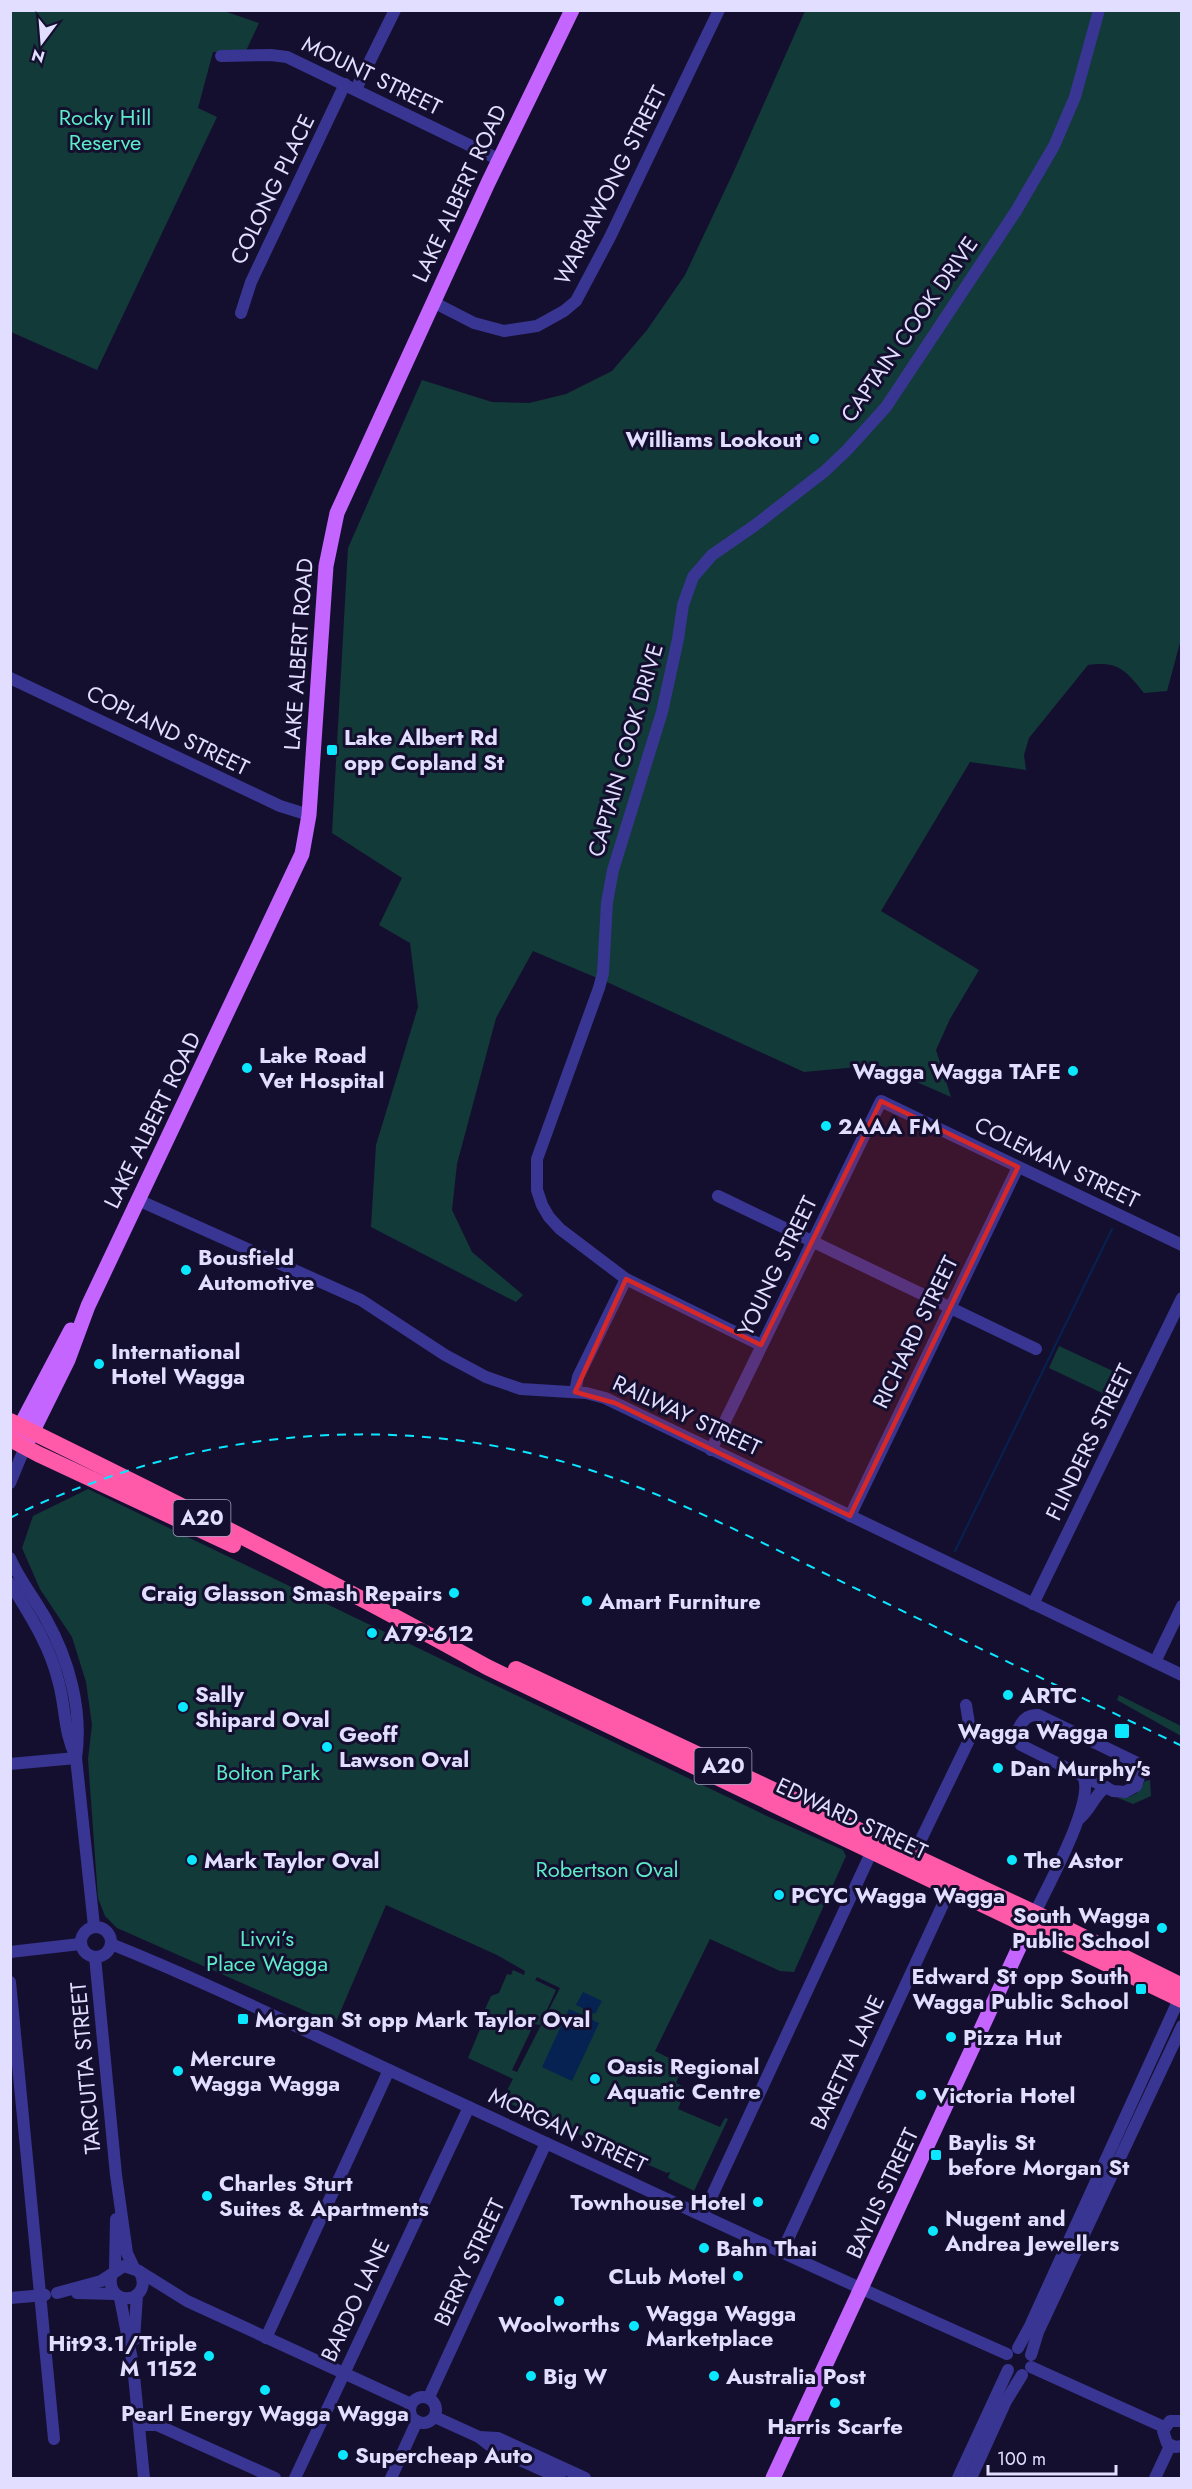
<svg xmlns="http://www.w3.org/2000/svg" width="1192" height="2489" font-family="Jost,sans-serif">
<rect width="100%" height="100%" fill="#150f2f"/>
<!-- green -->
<g fill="#123a39" fill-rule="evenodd">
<path d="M221,10L259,23L246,51L213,52L198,108L217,117L97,370L11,332L10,11Z"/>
<path d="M805,11H1181V639L1167,691L1144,693C1125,670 1119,661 1088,665L1029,738L1024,755L1026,770L970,762L881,911L979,970L950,1019L936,1050L951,1097L878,1065L804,1072L609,983L533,951L496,1018L457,1164L452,1210L472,1252L523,1295L516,1302L371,1227L376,1145L418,1007L410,943L379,925L402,878L332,833L348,548L422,380L492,402L529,403L566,394L612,371L647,330L685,275L734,171Z"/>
<path d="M1059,1346L1130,1379L1119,1401L1049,1368Z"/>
<path d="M88,1489L769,1817L843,1850L846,1856L794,1972L780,1971L710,1939L655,2051L683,2065L676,2083L686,2088L678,2109L720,2127L725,2118L728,2119L694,2191L668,2178L670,2172L667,2173L502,2100L513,2079L468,2058L480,2029L477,2027L491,1996L499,1993L507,1974L511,1975L513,1970L524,1975L525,1971L497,1955L386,1905L335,2024L117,1928L105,1916L98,1898L88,1759L92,1725L86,1682L72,1637L40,1589L22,1548L33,1516ZM537,1977L560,1988L517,2072L512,2070L534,2024L540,2025L556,1990L535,1980Z"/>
<path d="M1119,1695L1181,1726V1736L1117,1700Z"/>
<path d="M1150,1780L1151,1796L1133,1804L1118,1798L1129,1797L1137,1793L1145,1781Z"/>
</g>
<!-- water -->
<g fill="#052252">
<path d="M583,1992L602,2001L595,2014L576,2005Z"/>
<path d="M569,2009L599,2023L572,2081L542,2067Z"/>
</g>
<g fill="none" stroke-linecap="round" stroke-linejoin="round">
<!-- stream -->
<path stroke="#052252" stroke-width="2" d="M955,1551L1112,1229"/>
<!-- minor -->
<g stroke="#393693" stroke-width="12">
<path d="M221,56L271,55L287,57L500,160"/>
<path d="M356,89L395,10"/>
<path d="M433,302L474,323L504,331L537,326L564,311L576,301L610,237L719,10"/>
<path d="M241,313L251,282L345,84"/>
<path d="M10,678L280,806L309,815"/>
<path d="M718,1196L1036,1349"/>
<path d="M138,1200L361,1300L445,1355L486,1377L521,1389L586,1393L605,1398L1182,1675"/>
<path d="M761,1345L626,1279L560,1229L549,1217L542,1205L537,1190V1159L599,988L603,973L607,902L613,870L662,712L678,639L683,605L693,577L712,555L754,526L825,471L847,450L886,407L1016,211L1054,146L1075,97L1099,10"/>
<path d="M575,1392L578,1377L626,1279"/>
<path d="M711,1450L881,1101L1182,1245"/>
<path d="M10,1483L25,1447"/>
<path d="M850,1516L1018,1167"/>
<path d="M10,1558C19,1579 35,1599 46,1619C69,1660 83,1710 76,1758L94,1926"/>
<path d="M10,1583C29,1614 49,1644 58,1680C66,1707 63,1731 76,1757"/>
<path d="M1033,1604L1182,1298"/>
<path d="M1155,1662L1182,1606"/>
<path d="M1038,1715L1135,1762L1140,1774L1136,1786L1125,1792L1113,1791L1021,1745L1016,1736C1019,1725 1025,1714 1038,1715Z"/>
<path d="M10,1764L76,1758"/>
<path d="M1080,1818C1091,1809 1094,1795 1106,1787"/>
<path d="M913,1856L971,1736L966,1705"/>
<path d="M1035,1913C1047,1887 1096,1800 1083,1776"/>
<circle cx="96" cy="1942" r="15"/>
<path d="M111,1944C211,1984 307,2032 404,2077C605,2170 805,2265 1007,2354"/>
<path d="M10,1952L80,1944"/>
<path d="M95,1957L116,2175L127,2253L134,2268"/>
<path d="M10,1982L54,2439"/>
<path d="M703,2215L871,1853"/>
<path d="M782,2252L950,1889"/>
<path d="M115,2270L116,2219"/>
<path d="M139,2271L187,2301L411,2404"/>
<path d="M57,2293L101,2281L124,2266L139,2271C145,2281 144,2291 134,2297C118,2302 107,2290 112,2274"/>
<path d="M77,2293L115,2294"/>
<path d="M10,2298L45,2295"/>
<path d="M120,2298L133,2365L144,2478"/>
<path d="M266,2338L389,2070"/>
<path d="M134,2340L137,2295"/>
<path d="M1018,2348L1030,2326L1179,1999"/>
<path d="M1031,2355L1038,2332L1182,2026"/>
<path d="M1031,2367L1164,2427"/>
<circle cx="423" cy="2410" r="13"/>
<path d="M429,2397L546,2143"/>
<path d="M435,2417L479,2437L493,2448L560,2478"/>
<path d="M1182,2421H1170L1163,2431L1167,2443L1175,2447L1182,2446"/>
<path d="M139,2425H157L275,2478"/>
<path d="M479,2437L498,2438L585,2478"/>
<path d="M295,2478L469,2107"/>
<path d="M391,2478L417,2421"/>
<path d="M958,2478L1008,2370"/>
<path d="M971,2478L1006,2401L1022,2375"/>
<path d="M1155,2478L1170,2446"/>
</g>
<!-- major -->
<g stroke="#c565ff" stroke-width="15">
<path d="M15,1436L71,1330"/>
<path d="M25,1447L68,1360L88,1306L302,854L309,815L326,566L337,513L488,183L572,10"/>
<path d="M773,2478L1029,1926"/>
</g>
<!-- highway -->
<g stroke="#ff59a9" stroke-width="16">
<path d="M10,1421C171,1500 331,1580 487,1667L1182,2000"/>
<path d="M10,1439L38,1454L233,1545"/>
<path d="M516,1669L1035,1913L1182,1986"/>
</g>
<!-- rail -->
<path stroke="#0ae7ff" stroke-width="2" stroke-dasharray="9 8" stroke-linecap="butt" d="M10,1518C42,1501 75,1489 109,1477C262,1424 435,1419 590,1470C683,1500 771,1548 859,1590C967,1642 1074,1694 1182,1746"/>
</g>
<!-- marked area -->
<path fill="#d62828" fill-opacity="0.2" stroke="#d62828" stroke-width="4.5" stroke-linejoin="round" d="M881,1101L1018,1167L850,1516L615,1403L575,1392L626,1279L761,1345Z"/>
<!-- markers -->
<g fill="#0ae7ff" stroke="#150f2f" stroke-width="2">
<circle cx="814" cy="439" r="6"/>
<rect x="326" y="744" width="12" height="12" rx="3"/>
<circle cx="247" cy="1068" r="6"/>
<circle cx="1073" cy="1071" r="6"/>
<circle cx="826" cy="1126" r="6"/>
<circle cx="186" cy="1270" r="6"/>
<circle cx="99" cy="1364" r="6"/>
<circle cx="454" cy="1593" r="6"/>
<circle cx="587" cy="1601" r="6"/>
<circle cx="372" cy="1633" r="6"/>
<circle cx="1008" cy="1695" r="6"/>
<circle cx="183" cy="1707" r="6"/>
<rect x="1114" y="1723" width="16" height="16" rx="3"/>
<circle cx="327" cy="1747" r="6"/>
<circle cx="998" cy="1768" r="6"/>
<circle cx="192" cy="1860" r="6"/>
<circle cx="1012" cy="1860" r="6"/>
<circle cx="779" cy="1895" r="6"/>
<circle cx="1162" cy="1928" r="6"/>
<rect x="1135" y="1983" width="12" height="12" rx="3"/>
<rect x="237" y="2013" width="12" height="12" rx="3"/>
<circle cx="951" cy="2037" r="6"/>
<circle cx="178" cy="2071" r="6"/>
<circle cx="595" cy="2079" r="6"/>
<circle cx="921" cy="2095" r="6"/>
<rect x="930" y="2149" width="12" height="12" rx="3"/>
<circle cx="207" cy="2196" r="6"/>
<circle cx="758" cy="2202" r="6"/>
<circle cx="933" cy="2231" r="6"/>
<circle cx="704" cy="2248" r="6"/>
<circle cx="738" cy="2276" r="6"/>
<circle cx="559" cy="2301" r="6"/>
<circle cx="634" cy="2326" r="6"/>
<circle cx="209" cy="2356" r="6"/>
<circle cx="531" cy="2376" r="6"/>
<circle cx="714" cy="2376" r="6"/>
<circle cx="265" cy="2390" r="6"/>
<circle cx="835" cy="2403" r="6"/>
<circle cx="343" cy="2455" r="6"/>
</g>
<g text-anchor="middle" stroke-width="6" stroke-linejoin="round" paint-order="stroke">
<!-- shield labels -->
<g fill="#150f2f" stroke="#a4a0c1" stroke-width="1.5">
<rect x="173.5" y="1500" width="57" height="36" rx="4.5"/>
<rect x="694.5" y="1748" width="57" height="36" rx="4.5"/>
</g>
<g font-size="21" font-weight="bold" fill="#e1deff">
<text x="202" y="1525">A20</text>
<text x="723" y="1773">A20</text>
</g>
<!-- street labels -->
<g font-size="22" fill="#e1deff" stroke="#150f2f">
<text transform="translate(372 75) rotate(26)" y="8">MOUNT STREET</text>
<text transform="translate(610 185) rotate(-63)" y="8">WARRAWONG STREET</text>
<text transform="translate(272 189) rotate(-64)" y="8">COLONG PLACE</text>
<text transform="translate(459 193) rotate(-65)" y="8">LAKE ALBERT ROAD</text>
<text transform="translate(909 329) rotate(-55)" y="8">CAPTAIN COOK DRIVE</text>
<text transform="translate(298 654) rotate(-86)" y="8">LAKE ALBERT ROAD</text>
<text transform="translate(168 730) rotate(26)" y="8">COPLAND STREET</text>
<text transform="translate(625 750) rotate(-74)" y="8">CAPTAIN COOK DRIVE</text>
<text transform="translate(152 1120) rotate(-64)" y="8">LAKE ALBERT ROAD</text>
<text transform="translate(1057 1162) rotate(26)" y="8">COLEMAN STREET</text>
<text transform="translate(777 1266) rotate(-64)" y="8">YOUNG STREET</text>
<text transform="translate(915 1332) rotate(-64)" y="8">RICHARD STREET</text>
<text transform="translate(687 1415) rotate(25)" y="8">RAILWAY STREET</text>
<text transform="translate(1089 1442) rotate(-64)" y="8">FLINDERS STREET</text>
<text transform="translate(852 1818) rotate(25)" y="8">EDWARD STREET</text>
<text transform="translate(847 2062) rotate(-65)" y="8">BARETTA LANE</text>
<text transform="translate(85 2068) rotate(-95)" y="8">TARCUTTA STREET</text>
<text transform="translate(568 2130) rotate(25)" y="8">MORGAN STREET</text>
<text transform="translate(882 2193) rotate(-65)" y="8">BAYLIS STREET</text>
<text transform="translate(469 2262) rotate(-65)" y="8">BERRY STREET</text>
<text transform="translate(355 2300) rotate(-65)" y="8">BARDO LANE</text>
</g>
<!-- park labels -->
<g font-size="22" fill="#5cedc8" stroke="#150f2f">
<text x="105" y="125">Rocky Hill<tspan x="105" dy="25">Reserve</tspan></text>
<text x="268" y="1780">Bolton Park</text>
<text x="607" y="1877">Robertson Oval</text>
<text x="267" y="1946">Livvi’s<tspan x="267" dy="25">Place Wagga</tspan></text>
</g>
<!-- poi labels -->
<g font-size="22" font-weight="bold" fill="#e1deff" stroke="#150f2f" text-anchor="start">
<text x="802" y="447" text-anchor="end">Williams Lookout</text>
<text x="344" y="745">Lake Albert Rd<tspan x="344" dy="25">opp Copland St</tspan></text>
<text x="259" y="1063">Lake Road<tspan x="259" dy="25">Vet Hospital</tspan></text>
<text x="1061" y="1079" text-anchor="end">Wagga Wagga TAFE</text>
<text x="838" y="1134">2AAA FM</text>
<text x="198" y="1265">Bousfield<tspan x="198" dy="25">Automotive</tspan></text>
<text x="111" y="1359">International<tspan x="111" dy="25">Hotel Wagga</tspan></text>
<text x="442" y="1601" text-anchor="end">Craig Glasson Smash Repairs</text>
<text x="599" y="1609">Amart Furniture</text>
<text x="384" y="1641">A79-612</text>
<text x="195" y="1702">Sally<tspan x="195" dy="25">Shipard Oval</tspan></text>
<text x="1020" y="1703">ARTC</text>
<text x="1108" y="1739" text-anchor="end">Wagga Wagga</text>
<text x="339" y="1742">Geoff<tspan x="339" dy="25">Lawson Oval</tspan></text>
<text x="1010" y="1776">Dan Murphy's</text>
<text x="204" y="1868">Mark Taylor Oval</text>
<text x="1024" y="1868">The Astor</text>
<text x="791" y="1903">PCYC Wagga Wagga</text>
<text x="1150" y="1923" text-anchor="end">South Wagga<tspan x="1150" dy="25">Public School</tspan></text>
<text x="1129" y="1984" text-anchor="end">Edward St opp South<tspan x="1129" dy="25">Wagga Public School</tspan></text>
<text x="255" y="2027">Morgan St opp Mark Taylor Oval</text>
<text x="963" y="2045">Pizza Hut</text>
<text x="190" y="2066">Mercure<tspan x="190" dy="25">Wagga Wagga</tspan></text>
<text x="607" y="2074">Oasis Regional<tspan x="607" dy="25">Aquatic Centre</tspan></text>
<text x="933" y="2103">Victoria Hotel</text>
<text x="948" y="2150">Baylis St<tspan x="948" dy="25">before Morgan St</tspan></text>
<text x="219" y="2191">Charles Sturt<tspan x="219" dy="25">Suites &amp; Apartments</tspan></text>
<text x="746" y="2210" text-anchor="end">Townhouse Hotel</text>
<text x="945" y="2226">Nugent and<tspan x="945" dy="25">Andrea Jewellers</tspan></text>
<text x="716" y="2256">Bahn Thai</text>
<text x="726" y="2284" text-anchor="end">CLub Motel</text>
<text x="646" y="2321">Wagga Wagga<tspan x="646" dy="25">Marketplace</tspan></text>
<text x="559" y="2332" text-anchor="middle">Woolworths</text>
<text x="197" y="2351" text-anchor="end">Hit93.1/Triple<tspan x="197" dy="25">M 1152</tspan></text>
<text x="543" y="2384">Big W</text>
<text x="726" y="2384">Australia Post</text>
<text x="265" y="2421" text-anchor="middle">Pearl Energy Wagga Wagga</text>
<text x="835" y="2434" text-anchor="middle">Harris Scarfe</text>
<text x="355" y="2463">Supercheap Auto</text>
</g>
</g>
<!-- border -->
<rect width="1192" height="2489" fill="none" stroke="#e1deff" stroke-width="24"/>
<!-- north arrow -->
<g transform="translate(42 42) rotate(196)" stroke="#150f2f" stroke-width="4.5" paint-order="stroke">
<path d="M0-4.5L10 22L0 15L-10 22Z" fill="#e1deff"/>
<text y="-9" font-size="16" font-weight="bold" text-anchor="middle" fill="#e1deff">N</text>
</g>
<!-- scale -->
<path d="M988 2465v9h128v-9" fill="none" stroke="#e1deff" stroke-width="3"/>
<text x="997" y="2465" font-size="18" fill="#e1deff" stroke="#150f2f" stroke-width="4.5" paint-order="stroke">100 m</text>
</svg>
